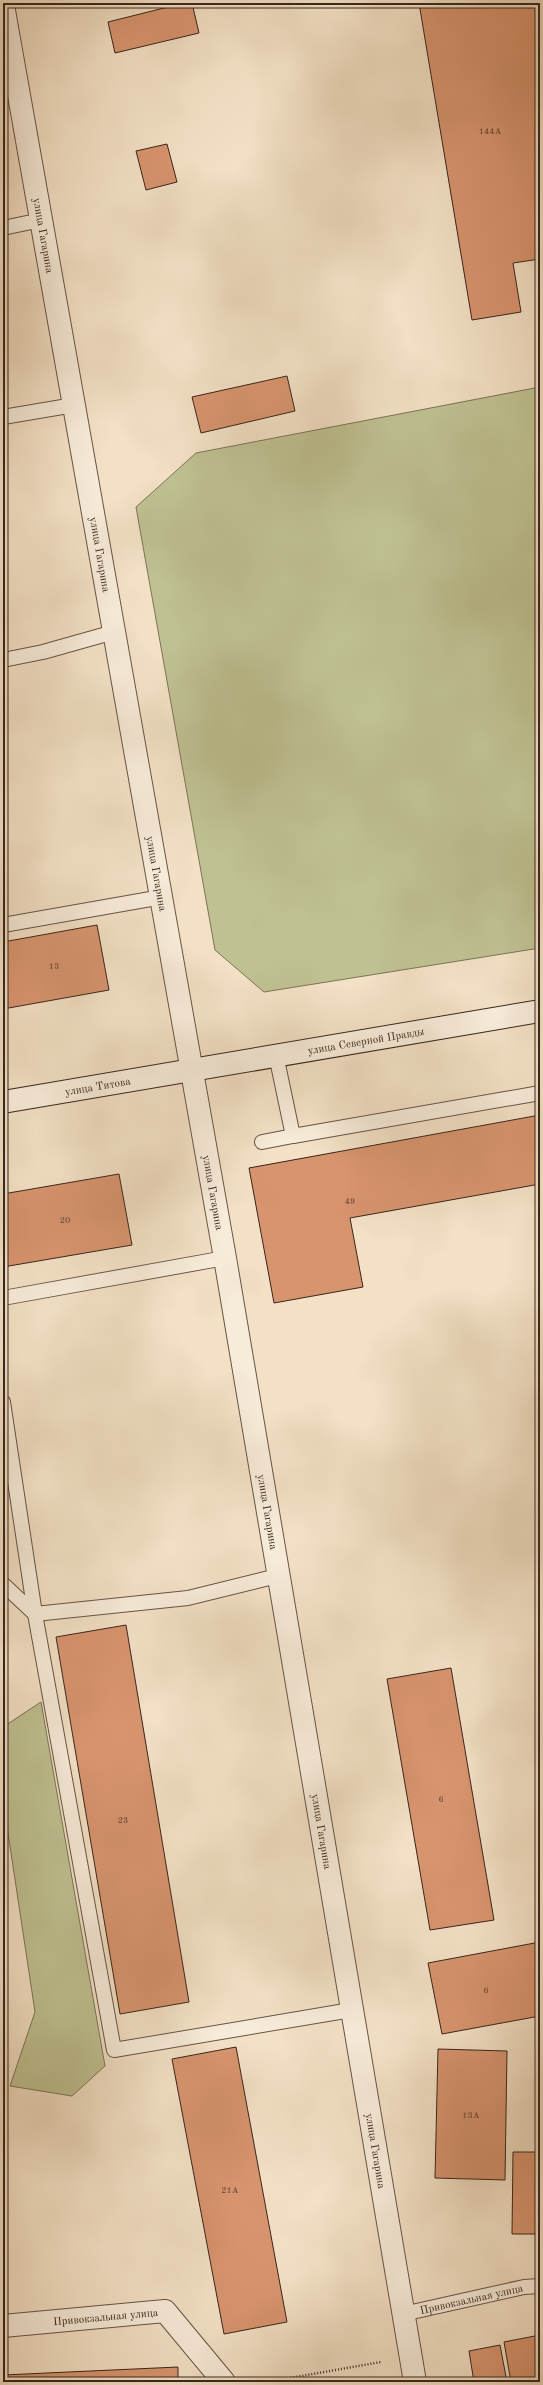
<svg xmlns="http://www.w3.org/2000/svg" width="543" height="2385" font-family="'Old Standard TT',serif">
<rect width="100%" height="100%" fill="#f3e0c5"/>
<filter id="stains"><feTurbulence type="fractalNoise" baseFrequency=".005" numOctaves="4"/><feColorMatrix values="0 0 0 0 .2 0 0 0 0 .09 0 0 0 0 .02 0 0 0 .5 -.17"/></filter>
<radialGradient id="worn" r=".72"><stop offset=".6" stop-color="#630" stop-opacity="0"/><stop offset="1" stop-color="#630" stop-opacity=".3"/></radialGradient>
<!-- green -->
<g fill="#bfc192" stroke="#7b7457">
<path d="M540,387V948L264,992L215,950L136,507L196,453Z"/>
<path d="M41,1702L105,2066L72,2096L10,2086L35,2012L3,1800V1727Z"/>
</g>
<!-- building -->
<g fill="#d8946f" stroke="#37261c">
<path d="M184,3H192L199,33L115,53L108,22Z"/>
<path d="M419,3H540V259L513,263L521,312L472,320Z"/>
<path d="M167,144L177,182L146,190L136,151Z"/>
<path d="M287,376L295,411L201,433L192,397Z"/>
<path d="M97,925L109,990L3,1009V942Z"/>
<path d="M540,1115V1184L350,1218L363,1287L274,1303L249,1168Z"/>
<path d="M119,1174L132,1245L3,1267V1194Z"/>
<path d="M126,1625L189,2002L120,2014L56,1637Z"/>
<path d="M451,1668L494,1920L430,1930L387,1679Z"/>
<path d="M540,1942V2016L442,2034L428,1963Z"/>
<path d="M236,2047L287,2322L224,2334L172,2059Z"/>
<path d="M438,2049L507,2051L505,2180L435,2178Z"/>
<path d="M513,2152H540V2234H512Z"/>
<path d="M540,2335V2382H511L504,2342Z"/>
<path d="M500,2345L507,2382H474L469,2351Z"/>
<path d="M178,2367V2382H3V2375Z"/>
</g>
<g fill="none" stroke-linecap="round" stroke-linejoin="round">
<!-- service casing -->
<g stroke="#665446" stroke-width="16">
<g id="service">
<path d="M3,228L41,220"/>
<path d="M3,417L74,405"/>
<path d="M3,660L43,652L114,632"/>
<path d="M3,925L162,897"/>
<path d="M276,1055L293,1136L540,1093"/>
<path d="M262,1142L293,1136"/>
<path d="M3,1298L225,1258"/>
<path d="M3,1402L35,1614L114,2050L351,2010"/>
<path d="M3,1584L35,1614L188,1598L277,1576"/>
<path id="s1" d="M403,2314L524,2287L540,2286"/>
</g>
</g>
<!-- minor casing -->
<g stroke="#665446" stroke-width="24">
<g id="minor">
<path id="s2" d="M3,5L225,1258L415,2382"/>
<path id="s3" d="M3,2326L165,2311L224,2382"/>
</g>
</g>
<!-- secondary casing -->
<g stroke="#37261c" stroke-width="24">
<g id="secondary">
<path id="s4" d="M3,1102L540,1011"/>
</g>
</g>
<!-- path -->
<path stroke="#37261c" stroke-width="2.5" stroke-dasharray="1 2" stroke-linecap="butt" d="M267,2382L381,2362"/>
<!-- service -->
<use href="#service" stroke="#f7ebd9" stroke-width="14"/>
<!-- minor -->
<use href="#minor" stroke="#f7ebd9" stroke-width="22"/>
<!-- secondary -->
<use href="#secondary" stroke="#f7ebd9" stroke-width="22"/>
</g>
<g text-anchor="middle" stroke-width="3" stroke-linejoin="round" paint-order="stroke">
<!-- number labels -->
<g font-size="9" fill="#5f4231">
<text x="490" y="134">144А</text>
<text x="54" y="969">13</text>
<text x="350" y="1204">49</text>
<text x="65" y="1223">20</text>
<text x="441" y="1802">6</text>
<text x="123" y="1823">23</text>
<text x="486" y="1993">6</text>
<text x="471" y="2118">13А</text>
<text x="230" y="2193">21А</text>
</g>
<!-- street labels -->
<g font-size="11" fill="#37261c" stroke="#f7ebd9">
<text dy="4" stroke="none"><textPath href="#s2" startOffset="234">улица Гагарина</textPath></text>
<text dy="4" stroke="none"><textPath href="#s2" startOffset="558">улица Гагарина</textPath></text>
<text dy="4" stroke="none"><textPath href="#s2" startOffset="882">улица Гагарина</textPath></text>
<text dy="4" stroke="none"><textPath href="#s4" startOffset="368">улица Северной Правды</textPath></text>
<text dy="4" stroke="none"><textPath href="#s4" startOffset="96">улица Титова</textPath></text>
<text dy="4" stroke="none"><textPath href="#s2" startOffset="1206">улица Гагарина</textPath></text>
<text dy="4" stroke="none"><textPath href="#s2" startOffset="1530">улица Гагарина</textPath></text>
<text dy="4" stroke="none"><textPath href="#s2" startOffset="1854">улица Гагарина</textPath></text>
<text dy="4" stroke="none"><textPath href="#s2" startOffset="2178">улица Гагарина</textPath></text>
<text dy="4" stroke="none"><textPath href="#s1" startOffset="70">Привокзальная улица</textPath></text>
<text dy="4" stroke="none"><textPath href="#s3" startOffset="103">Привокзальная улица</textPath></text>
</g>
</g>
<!-- margin -->
<rect width="543" height="2385" fill="none" stroke="#f3e0c5" stroke-width="16"/>
<rect x="4" y="4" width="535" height="2377" fill="none" stroke="#37261c" stroke-width="2"/>
<rect x="8" y="8" width="527" height="2369" fill="none" stroke="#37261c"/>
<rect width="100%" height="100%" filter="url(#stains)"/>
<rect width="100%" height="100%" fill="url(#worn)"/>
</svg>
